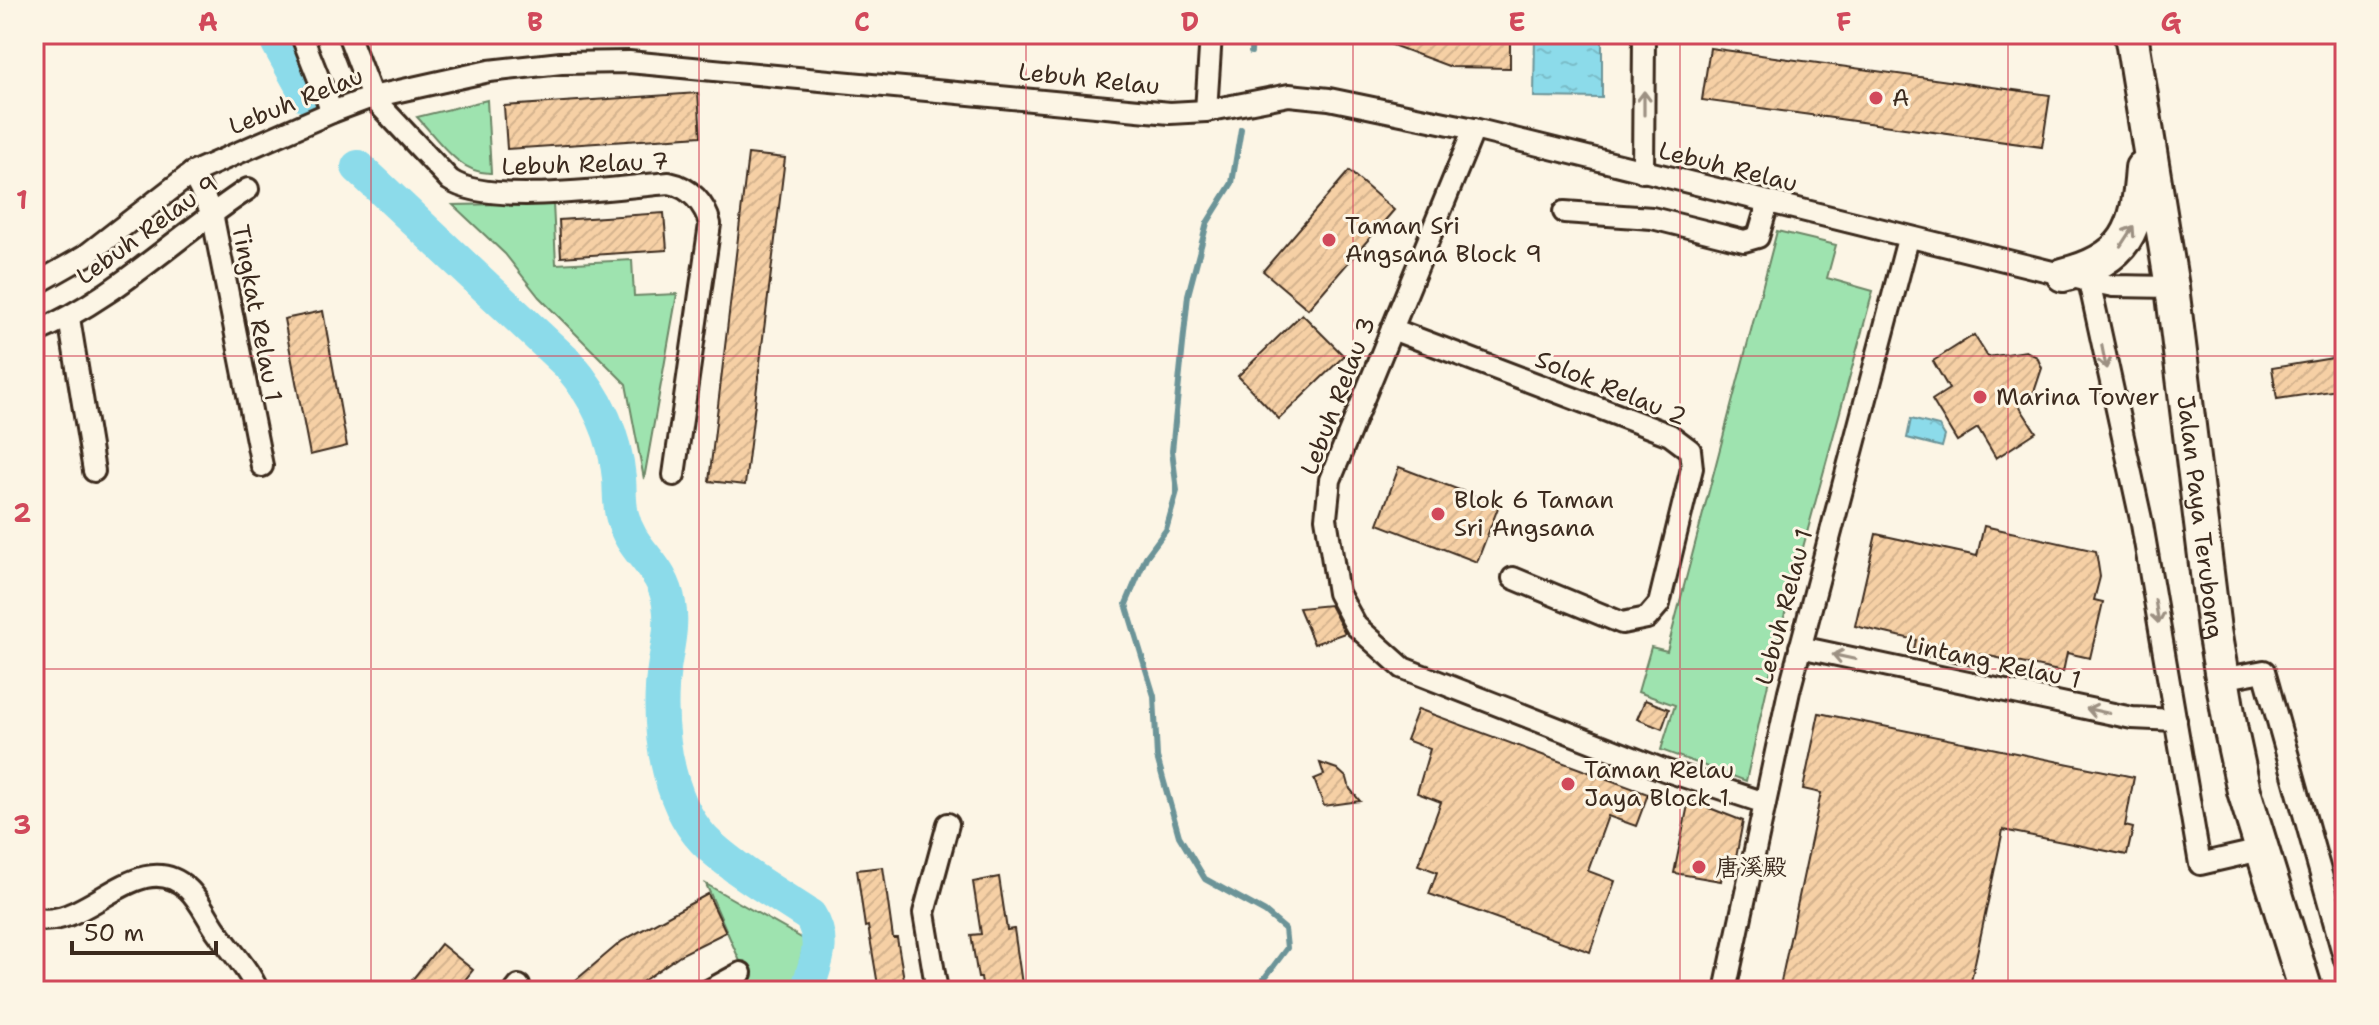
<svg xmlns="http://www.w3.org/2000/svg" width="2379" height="1025" font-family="'Shantell Sans','LXGW WenKai TC',sans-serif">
<defs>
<pattern id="water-ripples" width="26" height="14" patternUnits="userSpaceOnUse" patternTransform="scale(2)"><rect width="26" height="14" fill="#8cdbea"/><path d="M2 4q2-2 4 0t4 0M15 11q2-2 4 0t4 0" fill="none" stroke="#7abcc8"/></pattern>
<pattern id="building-hatch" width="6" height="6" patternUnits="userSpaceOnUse" patternTransform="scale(2)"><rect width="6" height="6" fill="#f6d0a5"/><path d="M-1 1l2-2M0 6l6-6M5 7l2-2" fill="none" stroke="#d4b38e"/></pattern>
</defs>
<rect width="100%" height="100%" fill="#fcf5e5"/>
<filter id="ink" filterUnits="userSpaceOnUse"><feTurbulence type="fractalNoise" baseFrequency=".0125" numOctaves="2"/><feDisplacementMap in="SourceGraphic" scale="16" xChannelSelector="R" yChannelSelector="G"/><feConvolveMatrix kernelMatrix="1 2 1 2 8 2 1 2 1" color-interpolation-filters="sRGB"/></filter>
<g filter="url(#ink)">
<!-- park -->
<g fill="#9ee3af" stroke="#6c8666" stroke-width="2">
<path d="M487,100L491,173C459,174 437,138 417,117Z"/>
<path d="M553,203L556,264L632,260L634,296L677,294L644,479L626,384L539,297L505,254L453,205Z"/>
<path d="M1777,231L1836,245L1827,278L1873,291L1778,639L1746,781L1661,750L1675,705L1638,692L1651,647L1667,651Z"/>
<path d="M706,884L805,940L793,991H753Z"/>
</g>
<!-- water -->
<g fill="url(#water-ripples)" stroke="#6c9498" stroke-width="2">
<path d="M1535,34H1602V98L1534,97Z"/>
<path d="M1911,419L1939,426L1945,436L1942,447L1907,438Z"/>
</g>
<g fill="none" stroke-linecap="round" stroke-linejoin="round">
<!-- stream -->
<g stroke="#6c9498" stroke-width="6">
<path d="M1251,52L1252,34"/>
<path d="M1241,129L1232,183L1207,223L1188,295L1172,451L1177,491L1166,530L1146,557L1126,604L1154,696L1157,757L1179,836L1205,879L1265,912L1285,929L1287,948L1255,991"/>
</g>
<!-- river -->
<g stroke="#8cdbea" stroke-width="34">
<path d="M273,34L308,97"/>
<path d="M358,167L568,364C597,397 615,434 619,478C620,490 619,503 622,515C630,552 663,564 669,604C674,633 663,659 662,688C659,740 670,810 710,846C740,873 777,894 810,916C827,943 815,963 807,991"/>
</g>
</g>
<!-- building -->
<g fill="url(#building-hatch)" stroke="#3b2a1e" stroke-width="2">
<path d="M1363,34H1510V68L1451,67Z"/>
<path d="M1710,48L2050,95L2042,147L1702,100Z"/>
<path d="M698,93L701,136L507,149L504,106Z"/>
<path d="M748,154L785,158L745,485L709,481Z"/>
<path d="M1349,171L1394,210L1308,309L1263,271Z"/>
<path d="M664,213L667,250L561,257L559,220Z"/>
<path d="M323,311L347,446L310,455L284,319Z"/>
<path d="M1302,314L1344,356L1279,419L1238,376Z"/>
<path d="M1974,335L1988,357L2026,351L2037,357L2042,368L2034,392L2017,403L2036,432L1996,458L1978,428L1957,441L1932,400L1949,389L1933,361Z"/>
<path d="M2345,356V389L2277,399L2272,368Z"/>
<path d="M1399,467L1499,505L1477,562L1378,524Z"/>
<path d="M1984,526L2096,551L2100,577L2094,600L2103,602L2090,658L2067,653L2063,672L1980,654L1977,667L1913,653L1916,640L1855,626L1876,534L1977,556Z"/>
<path d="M1330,605L1345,633L1314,644L1299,608Z"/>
<path d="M1645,700L1669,709L1662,729L1637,719Z"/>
<path d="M1418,709L1648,794L1636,826L1608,816L1588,871L1615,881L1590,952L1429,894L1437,872L1418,865L1441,802L1417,793L1430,749L1406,740Z"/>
<path d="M1819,713L2134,777L2125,826L2133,828L2127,855L2003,830L1969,991H1779L1821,793L1803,789Z"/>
<path d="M1320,763L1337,769L1347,778L1350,789L1360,801L1324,806L1314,779L1324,775Z"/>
<path d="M1689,800L1743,821L1735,863L1724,862L1721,881L1674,873Z"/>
<path d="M883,867L893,938H897L906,991H879L868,926L865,927L857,870Z"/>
<path d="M999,877L1007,930L1014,929L1023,991H983L981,978H978L971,935L981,934L973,882Z"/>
<path d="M708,894L726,932L680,955L629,991H563L622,941Z"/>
<path d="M441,944L473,970L456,991H403Z"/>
</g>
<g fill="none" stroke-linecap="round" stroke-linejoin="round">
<!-- minor casing -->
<g stroke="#3b2a1e" stroke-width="26">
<g id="minor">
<path d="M301,34L332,112"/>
<path d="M348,34L372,97L450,180C488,207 618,187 669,183C690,187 705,204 710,224L674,475"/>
<path d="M1206,111L1211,34"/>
<path d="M1474,129L1330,480L1326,518L1338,593L1356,626L1403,668L1664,770L1765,803"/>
<path d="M1643,172L1644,34"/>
<path d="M192,173L212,213L262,466"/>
<path d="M1564,212L1652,218L1744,241L1758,237L1768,203"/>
<path d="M2089,281L2142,524L2200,864L2261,850"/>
<path d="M34,285L85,256L192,173L332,112L372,97L489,71L561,63L629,62L1170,113L1206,111L1289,95L1329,99L1474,129L2089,281L2113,286L2172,287"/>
<path d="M69,318L94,471"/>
<path d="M1392,329L1670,435L1690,450L1692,468L1659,604L1647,618L1622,623L1513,578"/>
<path d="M34,333C114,300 176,236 248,189"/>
<path d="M1800,647L2132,718L2176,720"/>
<path d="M2221,679L2264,671L2345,960"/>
<path d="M34,918C85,933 139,843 188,889C199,899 207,917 216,930C230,950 248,968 258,991"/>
<path d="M515,991L519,986"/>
<path d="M708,991L741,973"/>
<path d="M937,991L924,913L948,824"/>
<path d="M1725,991L1789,691L1908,239"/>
</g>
</g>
<!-- primary casing -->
<g stroke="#3b2a1e" stroke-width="38">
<g id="primary">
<path id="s1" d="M2131,34L2172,287L2214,630L2231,731L2244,791L2306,991"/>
<path d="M2063,275C2127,259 2138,230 2142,168"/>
</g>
</g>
<!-- minor -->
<use href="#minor" stroke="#fcf5e5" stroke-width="20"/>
<!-- primary -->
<use href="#primary" stroke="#fcf5e5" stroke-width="32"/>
</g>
<!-- one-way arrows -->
<defs><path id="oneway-shaft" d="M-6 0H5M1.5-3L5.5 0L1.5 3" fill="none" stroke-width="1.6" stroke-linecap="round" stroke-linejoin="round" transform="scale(2)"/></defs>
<g stroke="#9c9082">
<use href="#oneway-shaft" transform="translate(1644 103) rotate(-90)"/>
<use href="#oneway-shaft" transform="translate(2127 236) rotate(-57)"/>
<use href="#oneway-shaft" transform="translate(2104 357) rotate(79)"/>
<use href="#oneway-shaft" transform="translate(2157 612) rotate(81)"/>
<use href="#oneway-shaft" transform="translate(1844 657) rotate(-168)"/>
<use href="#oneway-shaft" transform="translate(2098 711) rotate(-168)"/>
</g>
</g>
<!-- grid -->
<path fill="none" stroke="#d1495b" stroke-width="2" stroke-opacity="0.55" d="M371,34V991M699,34V991M1026,34V991M1353,34V991M1680,34V991M2008,34V991M34,356H2345M34,669H2345"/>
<!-- markers -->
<g fill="#d1495b" stroke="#fcf5e5" stroke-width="3">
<circle cx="1876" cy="98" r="8"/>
<circle cx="1329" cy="240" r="8"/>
<circle cx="1980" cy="397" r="8"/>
<circle cx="1438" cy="514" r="8"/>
<circle cx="1568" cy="784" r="8"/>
<circle cx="1699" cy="867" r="8"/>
</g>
<g text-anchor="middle" stroke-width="6" stroke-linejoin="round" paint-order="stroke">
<!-- street labels -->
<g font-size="24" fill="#3b2a1e" stroke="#fcf5e5">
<text transform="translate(1089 79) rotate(6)" y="8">Lebuh Relau</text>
<text transform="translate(296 101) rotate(-22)" y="8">Lebuh Relau</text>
<text transform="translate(585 164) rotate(-2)" y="8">Lebuh Relau 7</text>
<text transform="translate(1728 167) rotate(14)" y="8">Lebuh Relau</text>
<text transform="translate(147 230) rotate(-36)" y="8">Lebuh Relau 9</text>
<text transform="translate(257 313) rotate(79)" y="8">Tingkat Relau 1</text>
<text transform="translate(1611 388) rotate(22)" y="8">Solok Relau 2</text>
<text transform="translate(1338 396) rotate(-69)" y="8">Lebuh Relau 3</text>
<text dy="8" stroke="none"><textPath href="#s1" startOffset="488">Jalan Paya Terubong</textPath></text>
<text transform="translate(1784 607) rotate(-75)" y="8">Lebuh Relau 1</text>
<text transform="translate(1993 662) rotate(12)" y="8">Lintang Relau 1</text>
</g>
<!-- poi labels -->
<g font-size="24" fill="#3b2a1e" stroke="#fcf5e5" text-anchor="start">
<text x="1892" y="106">A</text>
<text x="1345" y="234">Taman Sri<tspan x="1345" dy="28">Angsana Block 9</tspan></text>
<text x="1996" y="405">Marina Tower</text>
<text x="1454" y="508">Blok 6 Taman<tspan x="1454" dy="28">Sri Angsana</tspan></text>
<text x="1584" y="778">Taman Relau<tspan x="1584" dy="28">Jaya Block 1</tspan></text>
<text x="1715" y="875">唐溪殿</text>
</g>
</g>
<!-- margin -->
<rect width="2379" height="1025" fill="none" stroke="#fcf5e5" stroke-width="88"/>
<!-- scale -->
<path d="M72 941v12h144v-12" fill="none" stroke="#3b2a1e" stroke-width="4"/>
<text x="84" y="941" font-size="24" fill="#3b2a1e" stroke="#fcf5e5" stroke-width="6" paint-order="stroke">50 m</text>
<rect x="44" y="44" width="2291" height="937" fill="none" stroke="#d1495b" stroke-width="3"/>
<g font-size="26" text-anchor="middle" font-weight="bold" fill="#d1495b">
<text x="208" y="31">A</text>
<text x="535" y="31">B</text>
<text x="862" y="31">C</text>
<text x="1190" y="31">D</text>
<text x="1517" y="31">E</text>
<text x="1844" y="31">F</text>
<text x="2171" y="31">G</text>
<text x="22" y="209">1</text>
<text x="22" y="522">2</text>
<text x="22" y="834">3</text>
</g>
</svg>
